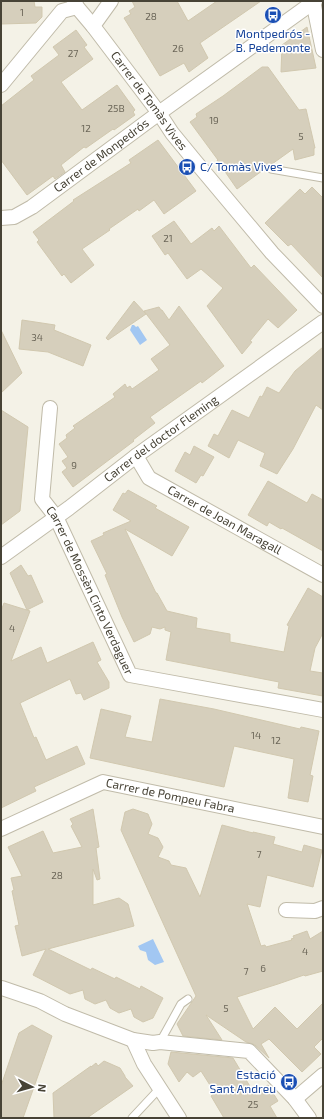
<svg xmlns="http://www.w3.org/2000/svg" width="324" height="1119" font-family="'Exo 2',sans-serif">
<rect width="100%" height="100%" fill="#f4f2e7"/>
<!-- water -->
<g fill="#a2c7f2">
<path d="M132,325H134L136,327L138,326L147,340L140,345L130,330Z"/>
<path d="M153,939L164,962L155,965L148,960L146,952L140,950L138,946Z"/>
</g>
<!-- building -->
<g fill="#d6cfbc" stroke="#d1c8af">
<path d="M1,1H34L35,7H42V17L36,23L1,24Z"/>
<path d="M132,1H177L188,21L217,1H261L200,43L208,58L189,72L184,63L160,76L124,18L131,14L129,11L135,7Z"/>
<path d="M307,27L316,68L281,72L282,45Z"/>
<path d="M76,30L87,45L84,47L93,59L61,82L82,110L117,85L135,110L133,112L135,115L114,130L113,129L86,148L84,147L61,165L65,172L55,179L53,176L27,195L1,160V106L34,80L31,76L59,55L53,47Z"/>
<path d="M262,67H268L299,110L306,109L315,148H314V155L295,160L293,149L272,164L267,166L266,168L237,189L217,160H218L190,122L197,117L196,114L223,96Z"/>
<path d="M158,140L196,191L164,214L154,200L139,211L138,209L109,229L110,230L82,249L94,265L71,283L64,274L62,276L37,242L39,240L33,232L74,201L73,200L131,163L129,160Z"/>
<path d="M312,187L323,198V278L291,244L288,246L265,223L300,189L305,194Z"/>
<path d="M174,221L191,244L212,228L214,231L219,226L251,268L254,265L297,310L278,328L268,319L250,341L252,342L242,354L207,306L223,288L201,269L187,279L168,253L165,255L152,236Z"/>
<path d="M134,301L146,314L108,340L106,338Z"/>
<path d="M179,306L224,366L202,383L201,381L150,417L155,423L133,440L134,441L73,487L62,472L67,468L62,461L68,457L59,444L67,438L66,435L75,428L73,426L111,400L115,397L113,394L125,384L127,388L130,386L132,389L159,370L151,359L170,345L144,311L159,307L161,310H162L169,320Z"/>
<path d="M22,320L55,325L54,330L91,345L83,366L48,352L19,349Z"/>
<path d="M1,330L22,373L1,393Z"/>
<path d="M323,347V410L316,405L293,449L277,474L260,466L265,453L238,440L229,458L208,446L214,434L218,436L232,410L249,418L260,396L262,397L267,387L279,393L295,371Z"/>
<path d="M1,410L28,427L20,511L1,525Z"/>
<path d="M194,446L214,457L203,476L201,475L196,483L175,471L185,452L190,455Z"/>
<path d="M268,481L307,503L312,494L323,500V551L282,528L281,529L269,522L267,526L248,515Z"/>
<path d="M128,490L157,506L155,508L189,527L172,556L125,529L156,593H157L167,611L197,618L196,628L230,634V642L284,652L289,626L287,625L308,588L323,597V633L315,648L310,671L323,673V696L278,688L279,682L166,660L171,632L165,630V627L160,629L152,627L150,634L134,642L122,617L105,575L107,574L91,541L104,535L103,533L131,521L113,510L123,493L125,494Z"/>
<path d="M21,565L28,576L31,575L43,602L27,610L10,573Z"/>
<path d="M4,603L30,611L11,661L41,647L47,663L93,642L101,660L97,662L109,682V688L84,700L81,693L76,694L70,679L20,703L34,738L36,737L46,760L77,746L85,764L34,787L36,791L1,808V611Z"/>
<path d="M160,699L214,709L300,729L301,727L319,731L310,775L313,776L308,802L288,798L294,759L234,746L224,787L90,758L101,709L131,716L125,737L152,742Z"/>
<path d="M93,809L99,847L96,848L100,879L97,880L93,869V905L119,898L128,904L134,926L48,949L91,970L92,968L115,979L116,977L140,989L141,986L163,998L153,1018L143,1022L134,1017L131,1009L119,1013L110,1008L106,1000L95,1004L85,999L83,990L70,994L33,975L46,949L22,956L15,926L19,925L12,891L14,890L11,878L22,876L8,847L43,831L53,853L82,847L71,826L73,824L70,819Z"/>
<path d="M133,809L148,814L152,824L148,834L158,838L163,847L158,857L169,861L171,865L186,868L200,897L222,825L253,833V832L275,837L273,844L302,852L304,845L322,850L313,887L267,875L260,907L247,904L261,946L265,945L266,947L292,940L291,939L294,938L293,936L307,931L310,939L323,931V971L305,976L304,975L278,984L237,997L253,1029L275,1007L297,1029L323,1003V1038L314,1047L321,1054L302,1072L269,1039L261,1044L269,1058L255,1045L250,1043L246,1042L206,1015L222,1040L183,1036L177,1024L196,996L121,830L125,812Z"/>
<path d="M32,1025L52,1036L23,1118H1V1086L19,1033Z"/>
<path d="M171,1052L233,1058L254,1093L268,1085L278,1101L270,1106L277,1118H224L211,1096L215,1093L201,1071L193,1077L187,1072L179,1082L168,1064Z"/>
<path d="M104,1061L120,1068L125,1076V1077L133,1086L87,1118H54L53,1093L91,1066V1067L96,1063L98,1066Z"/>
</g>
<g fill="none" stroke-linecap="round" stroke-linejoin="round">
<!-- lane casing -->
<g stroke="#c0bba9" stroke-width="9">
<g id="lane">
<path d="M271,169L323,178"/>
<path d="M160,1042L181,1004L188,999"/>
<path d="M132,1118L160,1088"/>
</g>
</g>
<!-- street casing -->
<g stroke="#c0bba9" stroke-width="16">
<g id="street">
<path id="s1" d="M74,1L77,7L93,26L159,113L172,133L195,161L272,253L323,306"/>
<path d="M313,1L323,50"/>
<path d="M93,26L111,1"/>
<path d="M1,85L62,11L77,7"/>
<path id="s2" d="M1,218L14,217L32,207L159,113L315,1"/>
<path id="s3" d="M50,408L42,499L56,517L130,675L323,710"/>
<path id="s4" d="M136,456L149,478L323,575"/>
<path id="s5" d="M1,557L69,508L136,456L323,322"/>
<path id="s6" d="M1,829L103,782L323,827"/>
<path d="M286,910L315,911L323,908"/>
<path d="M2,988L40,1001L65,1014L133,1040L153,1043L160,1042L249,1051L295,1099L309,1118"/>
<path d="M133,1040L144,1064L179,1118"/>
<path d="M295,1099L323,1075"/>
</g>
</g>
<!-- lane -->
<use href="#lane" stroke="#fff" stroke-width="7"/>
<!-- street -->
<use href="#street" stroke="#fff" stroke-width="14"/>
</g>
<!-- icons -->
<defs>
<g id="bus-disc" transform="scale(0.9)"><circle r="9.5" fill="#1a4fb4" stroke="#fff"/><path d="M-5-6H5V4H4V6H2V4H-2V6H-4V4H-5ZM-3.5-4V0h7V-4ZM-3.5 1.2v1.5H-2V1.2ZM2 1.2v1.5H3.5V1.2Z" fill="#fff"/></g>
</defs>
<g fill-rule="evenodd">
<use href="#bus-disc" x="273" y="15"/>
<use href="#bus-disc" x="187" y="167"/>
<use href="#bus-disc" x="289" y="1082"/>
</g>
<g text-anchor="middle" stroke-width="3" stroke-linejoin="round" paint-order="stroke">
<!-- number labels -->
<g font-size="10" fill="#6b6658">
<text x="22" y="16">1</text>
<text x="151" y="20">28</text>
<text x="178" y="52">26</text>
<text x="73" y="57">27</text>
<text x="116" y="112">25B</text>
<text x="214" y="124">19</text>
<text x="86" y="132">12</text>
<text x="301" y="140">5</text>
<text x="168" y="242">21</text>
<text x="37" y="341">34</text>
<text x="74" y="469">9</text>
<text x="12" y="632">4</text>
<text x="256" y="739">14</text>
<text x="276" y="744">12</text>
<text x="259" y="858">7</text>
<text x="57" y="879">28</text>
<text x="305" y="955">4</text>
<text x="263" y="972">6</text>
<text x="246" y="975">7</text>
<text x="226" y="1012">5</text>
<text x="253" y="1108">25</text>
</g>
<!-- transit labels -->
<g font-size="12" fill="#164399" stroke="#fff">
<text x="273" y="38">Montpedrós -<tspan x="273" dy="14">B. Pedemonte</tspan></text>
<text x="200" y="171" text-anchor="start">C/ Tomàs Vives</text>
<text x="276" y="1079" text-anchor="end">Estació<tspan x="276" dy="14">Sant Andreu</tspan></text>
</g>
<!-- street labels -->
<g font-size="12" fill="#474336" stroke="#fff">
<text dy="4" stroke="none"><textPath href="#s1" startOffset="125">Carrer de Tomàs Vives</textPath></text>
<text dy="4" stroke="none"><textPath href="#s2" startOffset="120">Carrer de Monpedrós</textPath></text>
<text dy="4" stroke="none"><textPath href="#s5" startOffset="199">Carrer del doctor Fleming</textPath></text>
<text dy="4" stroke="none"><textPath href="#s4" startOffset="112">Carrer de Joan Maragall</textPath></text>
<text dy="4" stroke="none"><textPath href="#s3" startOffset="195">Carrer de Mossèn Cinto Verdaguer</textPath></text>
<text dy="4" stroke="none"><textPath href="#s6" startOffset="181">Carrer de Pompeu Fabra</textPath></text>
</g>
</g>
<!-- border -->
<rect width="324" height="1119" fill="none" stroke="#474336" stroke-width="4"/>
<!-- north arrow -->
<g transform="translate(32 1087) rotate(96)" stroke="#ffffff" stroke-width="3" paint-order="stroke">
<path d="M0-3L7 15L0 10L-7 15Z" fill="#474336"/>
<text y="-6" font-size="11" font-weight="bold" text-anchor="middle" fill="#474336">N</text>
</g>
</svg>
